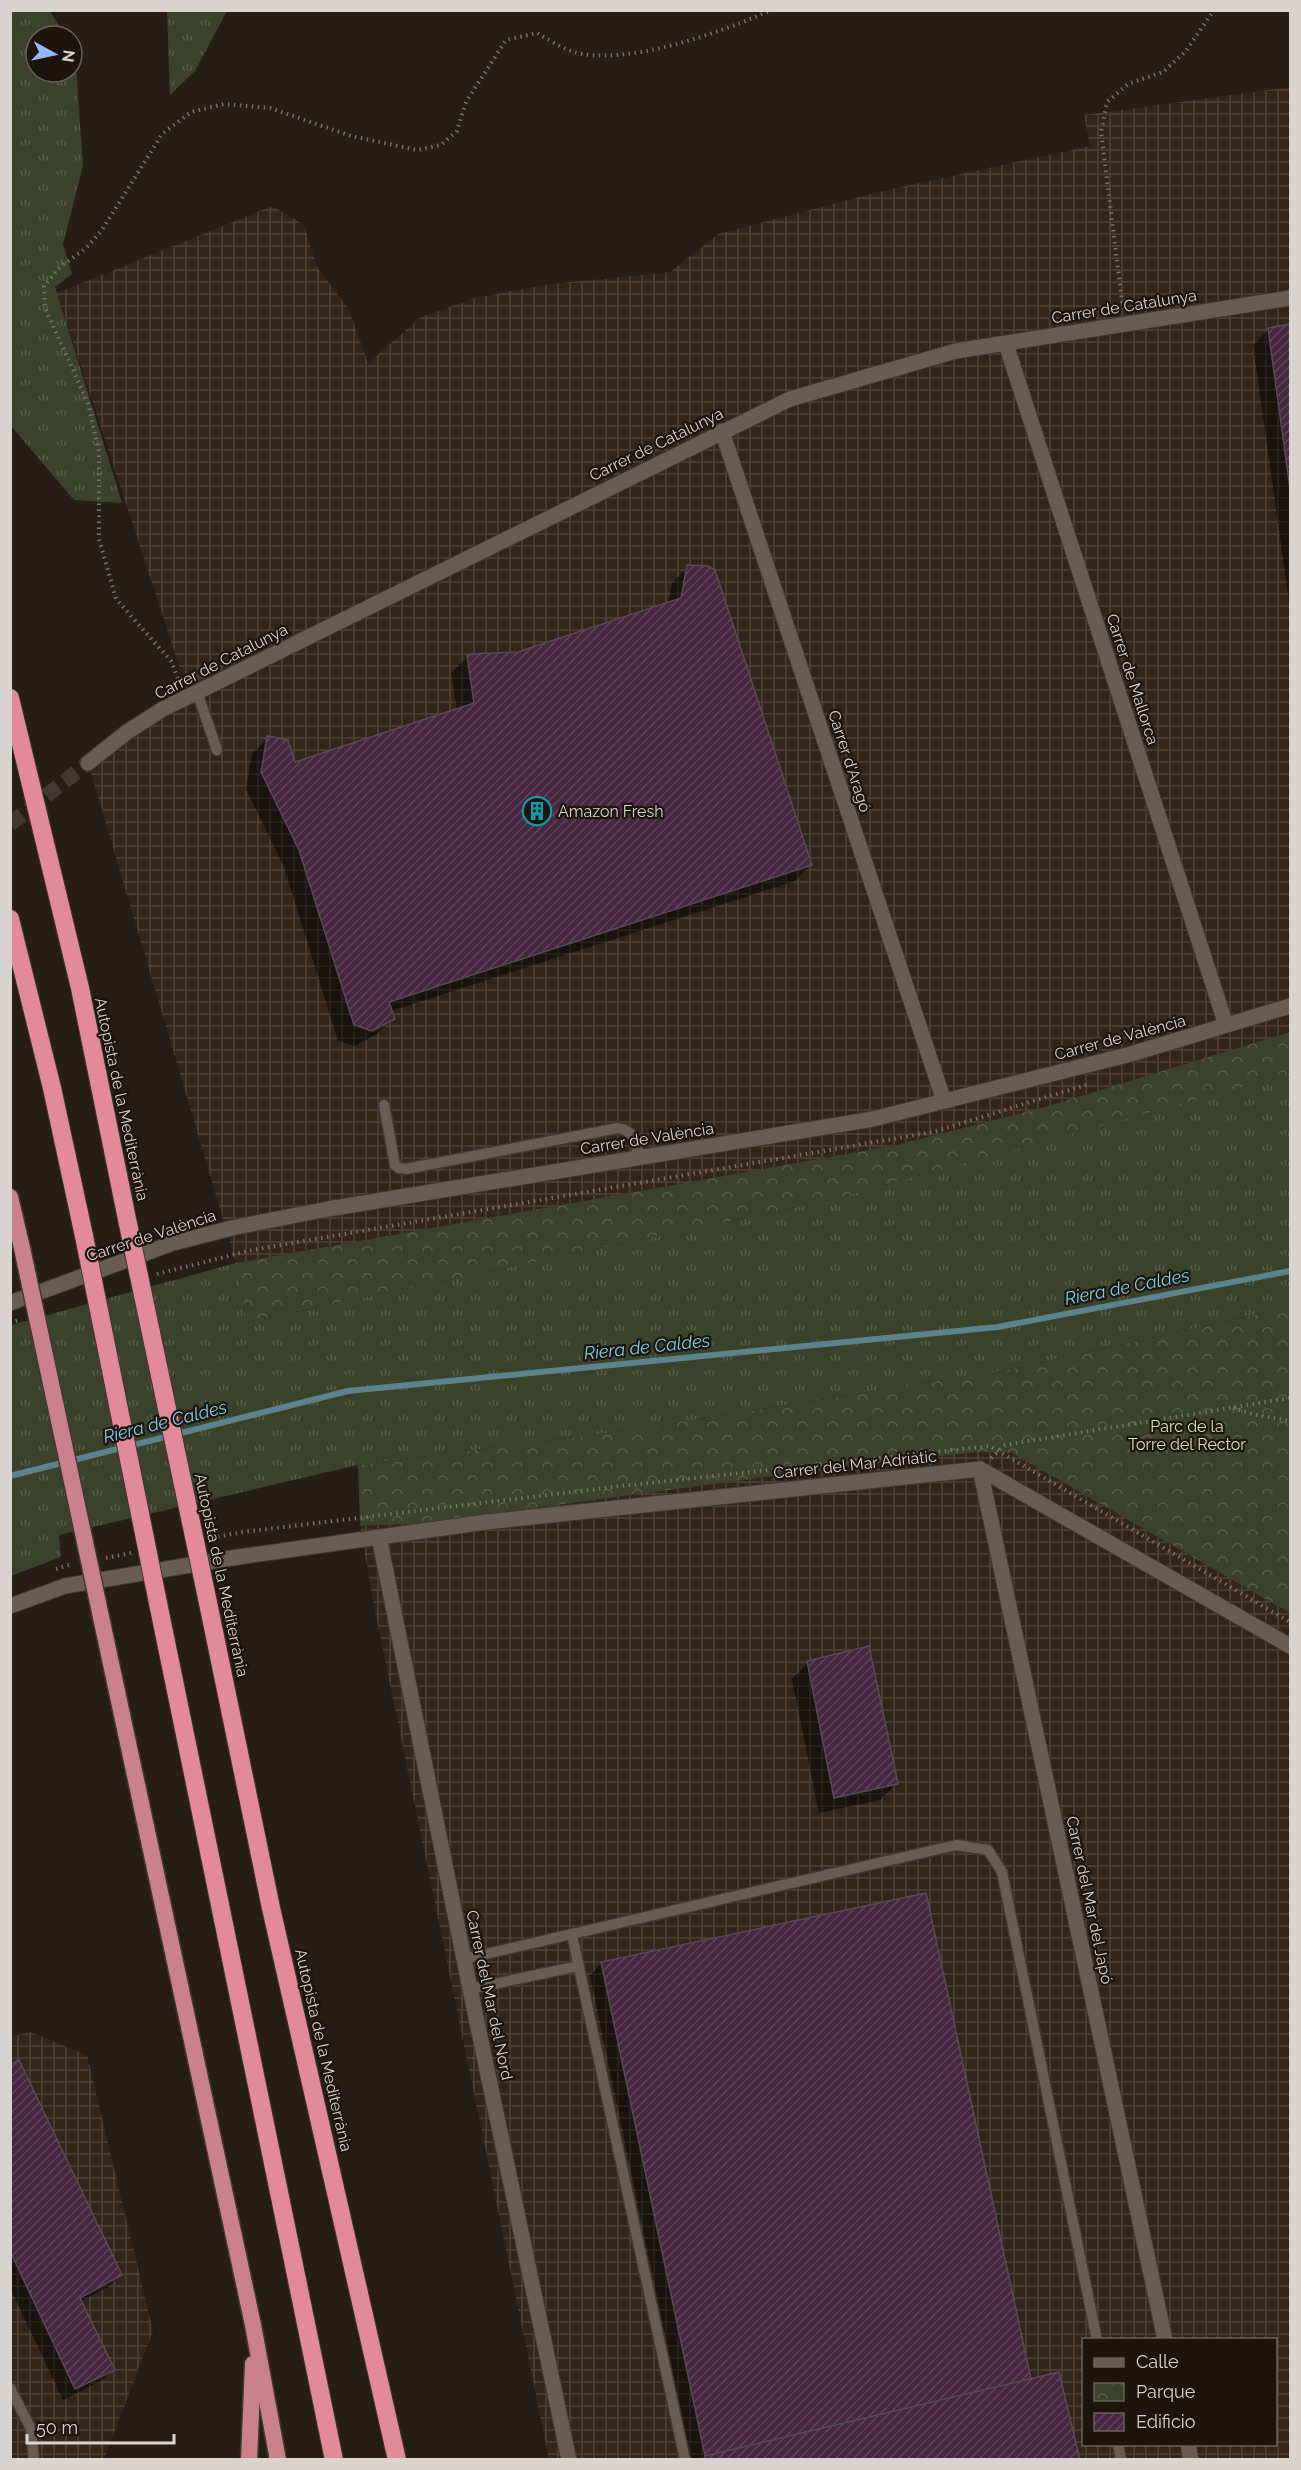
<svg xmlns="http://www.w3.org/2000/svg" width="1301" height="2470" font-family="Raleway,sans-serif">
<defs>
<pattern id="industrial-grid" width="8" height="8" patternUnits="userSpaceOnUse" patternTransform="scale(1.5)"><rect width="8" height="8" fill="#322419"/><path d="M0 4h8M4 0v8" fill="none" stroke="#4f4339"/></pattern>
<pattern id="grass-tufts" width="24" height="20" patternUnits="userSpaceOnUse" patternTransform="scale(1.5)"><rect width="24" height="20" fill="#3b422b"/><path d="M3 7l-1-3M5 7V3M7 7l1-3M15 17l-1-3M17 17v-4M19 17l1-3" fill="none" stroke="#575c49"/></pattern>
<pattern id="park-crowns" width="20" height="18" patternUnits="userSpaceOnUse" patternTransform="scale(1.5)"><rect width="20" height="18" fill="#3b422b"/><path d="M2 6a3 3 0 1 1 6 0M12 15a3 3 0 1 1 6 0" fill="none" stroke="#575c49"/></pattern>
<pattern id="building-hatch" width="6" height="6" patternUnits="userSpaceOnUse" patternTransform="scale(1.5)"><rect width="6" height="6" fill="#462641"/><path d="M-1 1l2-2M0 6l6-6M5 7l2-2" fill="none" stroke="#60455b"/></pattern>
</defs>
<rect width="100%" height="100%" fill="#261d16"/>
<!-- industrial -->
<g fill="url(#industrial-grid)" fill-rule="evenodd">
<path d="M1290,87V1032L1045,1107L897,1145L236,1263L88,763L189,696L57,293L272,206L304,225L317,267L348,308L368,363L421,317L475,298L543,285L670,272L718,234L878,192L1090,146L1084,115Z"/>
<path d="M979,1452L1012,1453L1290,1613V2459H549L375,1611L360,1526L414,1524L848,1466ZM1084,2340H1276V2444H1084Z"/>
<path d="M30,2032L87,2055L153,2331L104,2459L11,2460L10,2037Z"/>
</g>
<!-- grass -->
<g fill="url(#grass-tufts)">
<path d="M11,10L50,11L65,36H36V72H72V48L75,52L83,166L63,244L72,274L55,287L122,503L74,500L11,426Z"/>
<path d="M167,11H227L195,71L170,95Z"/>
<path d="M1290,1073V1307L1008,1370L629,1430L358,1465L59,1535L61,1557L11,1576V1325L236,1263L247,1322L830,1200Z"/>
</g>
<!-- park -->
<g fill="url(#park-crowns)">
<path d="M1290,1032V1073L1250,1085L830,1200L247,1322L236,1263L897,1145L1045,1107Z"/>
<path d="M1290,1307V1613L1012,1453L979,1452L848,1466L414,1524L360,1526L358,1465L629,1430L1008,1370Z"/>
</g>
<!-- shadow -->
<g fill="#0007">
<path d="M1290,326V609L1253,345L1269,329Z"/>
<path d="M688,567L811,865L795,881L391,1011L393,1018L377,1034L355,1046L338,1041L284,867L246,789L252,754L268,738L294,764L457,710L451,673L467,657L518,653L668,604L672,583Z"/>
<path d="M808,1663L896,1784L880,1800L819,1813L792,1679Z"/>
<path d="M602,1963L1030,2380L1078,2460H691L590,1975Z"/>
<path d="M10,2066L120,2275L108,2287L80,2302L113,2369L101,2381L63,2400L10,2288Z"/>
</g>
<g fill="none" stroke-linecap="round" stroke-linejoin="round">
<!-- stream -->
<path stroke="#5c838b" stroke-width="6" d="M10,1476L348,1391L998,1327L1290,1271"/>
</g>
<!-- building -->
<g fill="url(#building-hatch)" stroke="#564c54" stroke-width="1.5">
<path d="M1290,324V489L1268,328Z"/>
<path d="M687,565L708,566L715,570L812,865L389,1002L395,1019L372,1031L354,1025L299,850L261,772L267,736L288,740L295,762L474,703L467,656L471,654L518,652L681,598Z"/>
<path d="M869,1646L898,1784L834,1798L807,1661Z"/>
<path d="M926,1893L1031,2379L705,2456L601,1962Z"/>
<path d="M19,2060L122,2275L80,2298L115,2370L75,2389L10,2251V2064Z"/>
<path d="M1059,2372L1080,2460H705V2456Z"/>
</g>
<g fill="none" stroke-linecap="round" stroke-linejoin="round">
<!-- minor-tunnel -->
<path stroke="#413832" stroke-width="15" stroke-dasharray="15 8" stroke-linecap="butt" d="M10,824L88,763"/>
<!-- service casing -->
<g stroke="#3f3834" stroke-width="13">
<g id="service">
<path d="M197,692L217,750"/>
<path d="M384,1105L395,1165L399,1168L406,1169L618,1128C635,1131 636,1143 639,1158"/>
<path d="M572,1935L685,2460"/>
<path d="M464,1959L956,1845L988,1850L1002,1872L1097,2340"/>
<path d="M470,1989L579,1966"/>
<path d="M10,2388L31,2429L34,2460"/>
<path d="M1118,2444L1121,2460"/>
</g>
</g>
<!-- minor casing -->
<g stroke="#3f3834" stroke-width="17">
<g id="minor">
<path d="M1006,344L1226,1025"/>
<path d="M722,431L944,1101"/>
<path d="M88,763L127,732L163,709L790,399L956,351L1290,298"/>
<path d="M10,1303L173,1243L236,1227L328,1209L873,1119L1131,1054L1290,1006"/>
<path d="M980,1469L1165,2340"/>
<path d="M379,1537L470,1989L569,2460"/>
<path d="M10,1606L65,1586L238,1557L486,1522L980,1469L1290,1646"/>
<path d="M1188,2444L1191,2460"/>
</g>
</g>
<!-- trunk casing -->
<g stroke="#3f3834" stroke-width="19">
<g id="trunk">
<path d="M10,1197L22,1248"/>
<path d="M101,1617L253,2325L278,2460"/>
<path d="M249,2460L253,2364"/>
</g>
</g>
<!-- motorway casing -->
<g stroke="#3f3834" stroke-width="20">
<g id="motorway">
<path d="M10,698L80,988L128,1224"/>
<path d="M10,919L52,1088L84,1236"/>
<path d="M207,1598L271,1908L397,2460"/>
<path d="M158,1603L334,2460"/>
</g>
</g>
<!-- path -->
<g stroke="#79716b" stroke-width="4" stroke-dasharray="1.5 4.5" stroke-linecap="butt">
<path d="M1123,309L1101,132L1107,102L1128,84L1163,72L1185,52L1214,10"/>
<path d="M180,684L171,661L116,599L99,539V452L88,403L45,308L44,286L60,267L86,248L102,230L162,134L191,112L224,104L270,108L351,136L417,150L441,145L457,131L466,102L506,40L537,33C548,39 561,48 574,52C624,67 723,32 771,10"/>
<path d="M157,1274L252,1250L933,1132L1089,1084"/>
<path d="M10,1323L19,1320"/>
<path d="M1233,1408L1252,1414L1290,1421"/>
<path d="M991,1458L1005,1445L1290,1398"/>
<path d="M212,1538L243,1532L621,1486L990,1446L1290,1622"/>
<path d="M106,1558L131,1553"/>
<path d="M56,1569L72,1564"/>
</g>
<!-- service -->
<use href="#service" stroke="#675d55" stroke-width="10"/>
<!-- minor -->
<use href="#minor" stroke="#675d55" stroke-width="15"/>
<!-- trunk -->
<use href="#trunk" stroke="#ca818c" stroke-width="16"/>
<!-- motorway -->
<use href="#motorway" stroke="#e38a9a" stroke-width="18"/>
<!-- trunk-bridge casing -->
<g stroke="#3f3834" stroke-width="19" stroke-linecap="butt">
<path id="trunk-bridge" d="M22,1248L101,1617"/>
</g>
<!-- motorway-bridge casing -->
<g stroke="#3f3834" stroke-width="20" stroke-linecap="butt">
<g id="motorway-bridge">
<path d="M128,1224L207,1598"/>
<path d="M84,1236L158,1603"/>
</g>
</g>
<!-- trunk-bridge -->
<use href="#trunk-bridge" stroke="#ca818c" stroke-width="16"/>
<!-- motorway-bridge -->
<use href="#motorway-bridge" stroke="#e38a9a" stroke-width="18"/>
</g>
<!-- icons -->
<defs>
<g id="building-ring" transform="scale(1.5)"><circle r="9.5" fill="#1c140d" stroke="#0f9aa8" stroke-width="1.5"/><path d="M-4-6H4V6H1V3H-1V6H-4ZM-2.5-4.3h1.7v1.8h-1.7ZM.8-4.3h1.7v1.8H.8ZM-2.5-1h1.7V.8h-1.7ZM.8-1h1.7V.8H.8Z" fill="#0f9aa8"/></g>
</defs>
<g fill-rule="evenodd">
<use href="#building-ring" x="537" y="811"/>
</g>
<g text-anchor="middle" stroke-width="4.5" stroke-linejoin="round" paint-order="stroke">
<!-- street labels -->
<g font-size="16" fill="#d9d3cf" stroke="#1c140d">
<text transform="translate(1124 306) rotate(-9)" y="6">Carrer de Catalunya</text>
<text transform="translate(656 444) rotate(-26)" y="6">Carrer de Catalunya</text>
<text transform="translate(221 661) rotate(-27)" y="6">Carrer de Catalunya</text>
<text transform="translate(1133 679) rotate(72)" y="6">Carrer de Mallorca</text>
<text transform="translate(850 761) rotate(72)" y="6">Carrer d'Aragó</text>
<text transform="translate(1120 1037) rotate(-15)" y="6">Carrer de València</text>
<text transform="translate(122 1099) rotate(78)" y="6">Autopista de la Mediterrània</text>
<text transform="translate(647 1138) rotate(-9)" y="6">Carrer de València</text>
<text transform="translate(151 1235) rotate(-18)" y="6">Carrer de València</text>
<text transform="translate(855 1464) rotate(-6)" y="6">Carrer del Mar Adriàtic</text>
<text transform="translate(222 1575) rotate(78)" y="6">Autopista de la Mediterrània</text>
<text transform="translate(1090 1900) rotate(78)" y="6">Carrer del Mar del Japó</text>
<text transform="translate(490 1995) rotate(78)" y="6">Carrer del Mar del Nord</text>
<text transform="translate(324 2050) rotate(77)" y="6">Autopista de la Mediterrània</text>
</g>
<!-- poi labels -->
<g font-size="16" fill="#d9d3cf" stroke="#1c140d" text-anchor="start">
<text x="558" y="817">Amazon Fresh</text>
</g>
<!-- park labels -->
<g font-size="16" fill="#cfe6a1" stroke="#1c140d">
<text x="1187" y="1432">Parc de la<tspan x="1187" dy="18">Torre del Rector</tspan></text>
</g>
<!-- water labels -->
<g font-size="18" font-style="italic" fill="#76d2e8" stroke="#1c140d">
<text transform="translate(1127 1287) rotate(-11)" y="6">Riera de Caldes</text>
<text transform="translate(647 1347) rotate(-6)" y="6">Riera de Caldes</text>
<text transform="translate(165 1422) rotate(-14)" y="6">Riera de Caldes</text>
</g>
</g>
<!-- border -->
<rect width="1301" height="2470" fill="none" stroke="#d9d3cf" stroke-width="24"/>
<!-- legend -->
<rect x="1082" y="2338" width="195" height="108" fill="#1c140d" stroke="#68605b" stroke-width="1.5"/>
<rect x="1094" y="2358" width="30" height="9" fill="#675d55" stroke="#68605b" stroke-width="1.5"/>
<text x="1136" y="2368" font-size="18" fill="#d9d3cf">Calle</text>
<rect x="1094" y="2383" width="30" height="18" fill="url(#park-crowns)" stroke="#68605b" stroke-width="1.5"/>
<text x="1136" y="2398" font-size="18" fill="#d9d3cf">Parque</text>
<rect x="1094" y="2413" width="30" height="18" fill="url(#building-hatch)" stroke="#68605b" stroke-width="1.5"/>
<text x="1136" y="2428" font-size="18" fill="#d9d3cf">Edificio</text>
<!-- north arrow -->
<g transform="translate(54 54) rotate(98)"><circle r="28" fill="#1c140d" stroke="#68605b" stroke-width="1.5"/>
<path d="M0-4.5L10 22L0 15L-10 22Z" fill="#94b7fd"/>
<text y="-9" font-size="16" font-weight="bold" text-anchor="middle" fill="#d9d3cf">N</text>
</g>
<!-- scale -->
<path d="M27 2434v9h147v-9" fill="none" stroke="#d9d3cf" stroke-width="3"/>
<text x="36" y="2434" font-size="18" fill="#d9d3cf" stroke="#1c140d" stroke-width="4.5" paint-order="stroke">50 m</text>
</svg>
